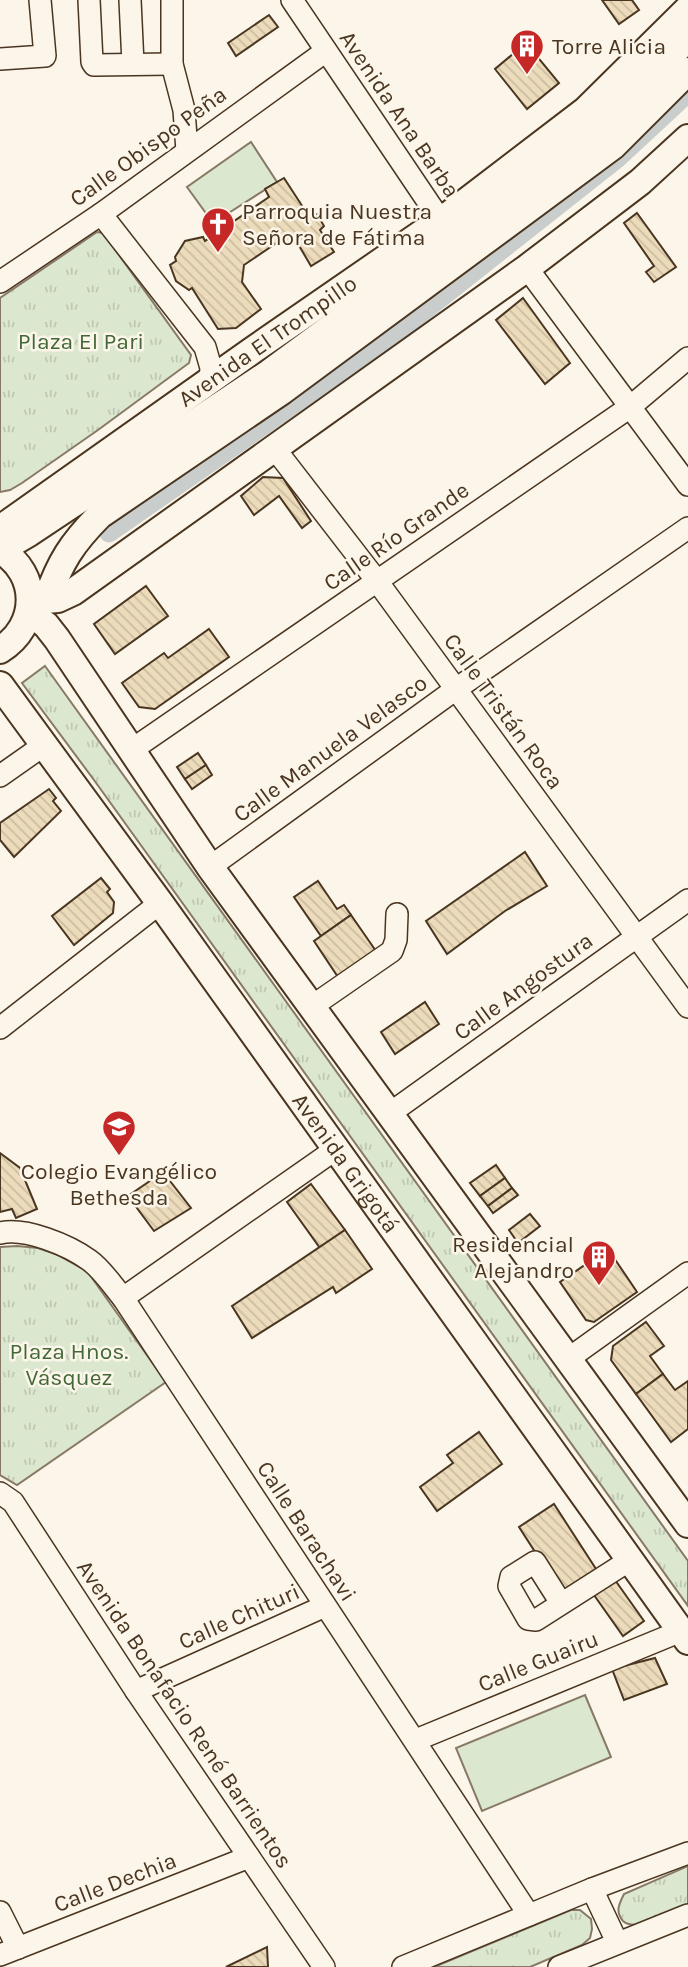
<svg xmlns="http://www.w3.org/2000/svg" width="688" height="1967" font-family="Karla,sans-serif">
<defs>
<pattern id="grass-tufts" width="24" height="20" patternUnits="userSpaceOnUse" patternTransform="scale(1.75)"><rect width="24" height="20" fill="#dce7d0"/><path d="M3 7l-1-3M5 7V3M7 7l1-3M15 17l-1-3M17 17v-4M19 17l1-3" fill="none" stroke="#bec7b2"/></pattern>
<pattern id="building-back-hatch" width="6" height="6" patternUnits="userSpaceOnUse" patternTransform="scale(1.75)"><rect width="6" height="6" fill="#ecdcbc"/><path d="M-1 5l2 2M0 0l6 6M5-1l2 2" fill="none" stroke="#ccbda1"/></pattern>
</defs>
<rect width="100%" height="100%" fill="#fbf6e9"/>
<!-- grass -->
<g fill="url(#grass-tufts)" stroke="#887966" stroke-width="2">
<path d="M97,232L103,233L191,355L189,363L98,430L22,483L10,490L0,492V298Z"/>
<path d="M45,666L688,1561V1606L94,780L22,683Z"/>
<path d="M17,1246L38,1248L58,1255L87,1271L166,1382L17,1485L0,1475V1247Z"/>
<path d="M688,1866V1906C673,1912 636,1933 623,1921C615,1912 619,1904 624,1894Z"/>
<path d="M571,1910H580L591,1919L592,1929L590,1938L582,1945L530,1967H434Z"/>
</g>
<!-- pitch -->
<g fill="#dce7d0" stroke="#887966" stroke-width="2">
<path d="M251,142L277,182L213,223L187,187Z"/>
<path d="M585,1695L611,1757L482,1811L456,1748Z"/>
</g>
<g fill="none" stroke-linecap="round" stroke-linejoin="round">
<!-- canal -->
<path stroke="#c9cecd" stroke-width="19" d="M109,533L394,335L618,158L688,93"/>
</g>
<!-- building -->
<g fill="url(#building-back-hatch)" stroke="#4a3520" stroke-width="2">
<path d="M602,0H632L639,10L619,24Z"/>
<path d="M269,15L278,27L236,56L228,43Z"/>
<path d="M526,43L559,83L527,109L495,69Z"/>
<path d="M284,178L310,218L317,214L324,226L320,230L334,252L311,266L298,244L278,242L244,265L242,282L261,309L236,328L218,329L192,288L189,290L176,281L170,265L176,261L175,257L185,241L203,237L205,241L269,197L265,189Z"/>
<path d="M637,213L676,267L654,282L646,272L654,266L624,223Z"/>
<path d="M523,298L570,363L545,384L496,320Z"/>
<path d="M263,477L283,478L311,521L302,528L279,496L254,515L241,496Z"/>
<path d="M146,586L168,616L115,654L94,624Z"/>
<path d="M209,629L229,657L155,709L139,707L122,683L164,653L168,658Z"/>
<path d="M198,753L206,765L185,779L177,767Z"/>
<path d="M206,765L212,775L192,789L185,779Z"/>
<path d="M49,789L56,798L53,801L61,811L14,857L0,840V823Z"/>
<path d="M525,852L547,886L505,911L447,954L426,921Z"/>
<path d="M101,878L110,889L107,892L114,902L113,913L74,945L52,916Z"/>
<path d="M318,881L337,909L344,905L351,915L321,936L294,897Z"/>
<path d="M351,915L378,954L340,980L314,941Z"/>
<path d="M425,1002L439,1024L395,1054L381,1032Z"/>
<path d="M0,1153L20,1168L37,1209L16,1218L12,1209L0,1212Z"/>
<path d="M496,1165L505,1178L480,1196L470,1183Z"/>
<path d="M163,1172L191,1208L154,1231L128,1196Z"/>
<path d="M505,1178L512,1188L488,1206L480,1196Z"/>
<path d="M311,1184L345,1230L320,1248L287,1202Z"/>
<path d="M512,1188L518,1195L493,1213L488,1206Z"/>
<path d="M530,1214L540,1226L518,1243L509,1230Z"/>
<path d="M345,1230L372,1269L336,1293L333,1287L252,1338L232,1306Z"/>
<path d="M608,1249L637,1292L594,1322L586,1320L560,1282Z"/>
<path d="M646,1322L664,1346L650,1356L663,1374L636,1394L611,1360L613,1346Z"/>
<path d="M663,1374L675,1390L688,1381V1429L671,1442L636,1394Z"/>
<path d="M479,1432L502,1464L437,1511L420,1487L453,1463L447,1455Z"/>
<path d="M554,1504L596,1569L561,1592L519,1527Z"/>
<path d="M615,1580L644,1621L623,1636L594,1595Z"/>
<path d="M655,1658L667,1684L624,1700L612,1669Z"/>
<path d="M267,1947L268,1967H226Z"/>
</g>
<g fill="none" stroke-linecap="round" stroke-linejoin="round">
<!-- minor casing -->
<g stroke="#4a3520" stroke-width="24">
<g id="minor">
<path d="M89,0L92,62L94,65L172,64"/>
<path d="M130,0L133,64"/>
<path d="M172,0V64L184,110L187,151"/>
<path d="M292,0L441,221"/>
<path d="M0,59L45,56L40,0"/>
<path d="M101,214L205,347L211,368L210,381"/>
<path d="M527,268L688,485"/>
<path d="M0,282L101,214L326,51"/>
<path d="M275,449L377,581L688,1007"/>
<path d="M130,751L630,407L688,358"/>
<path d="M0,776L44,745"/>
<path d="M210,867L456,689L688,528"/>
<path d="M311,1007L392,951L396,940L397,914"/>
<path d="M0,1028L160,903"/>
<path d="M389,1114L688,900"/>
<path d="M0,1233C25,1227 68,1245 89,1260C102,1269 113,1286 123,1298L529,1915"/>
<path d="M123,1298L336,1149"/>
<path d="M568,1359L688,1273"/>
<path d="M0,1493L13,1502L136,1691L324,1967"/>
<path d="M561,1603L535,1562L511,1577L509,1586L528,1619L536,1620L630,1560"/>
<path d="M136,1691L325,1606"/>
<path d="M416,1740L681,1631"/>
<path d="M592,1889L617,1942"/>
<path d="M0,1912L18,1948"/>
<path d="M0,1955L249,1857"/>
<path d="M403,1967L592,1889L688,1853"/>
<path d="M559,1967L688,1915"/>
</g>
</g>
<!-- major casing -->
<g stroke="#4a3520" stroke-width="30">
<g id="major">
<path id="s1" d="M0,529L253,350L450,214L586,110L688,9"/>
<path d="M0,550L29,533L269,373L462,231L598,126L688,38"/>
<path d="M0,550C40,574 39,626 0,650"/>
<path d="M47,599C60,562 72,543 100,515L282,391L613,146L688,71"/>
<path d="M33,601L58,599L73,592L527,268L640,182L688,138"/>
<path d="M29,612L46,625L57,639L210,867L688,1524"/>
<path id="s2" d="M0,685L160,903L688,1641"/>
</g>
</g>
<!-- minor -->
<use href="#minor" stroke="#fbf6e9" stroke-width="21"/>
<!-- major -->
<use href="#major" stroke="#fbf6e9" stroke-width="26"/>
</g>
<!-- icons -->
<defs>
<g id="building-pin" transform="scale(1.75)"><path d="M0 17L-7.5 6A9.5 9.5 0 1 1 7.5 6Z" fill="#c62828" stroke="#fbf6e9"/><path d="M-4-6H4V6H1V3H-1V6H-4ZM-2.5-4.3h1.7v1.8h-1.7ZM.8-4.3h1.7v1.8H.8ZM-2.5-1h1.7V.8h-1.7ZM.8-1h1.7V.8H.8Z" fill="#fff"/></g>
<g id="church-pin" transform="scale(1.75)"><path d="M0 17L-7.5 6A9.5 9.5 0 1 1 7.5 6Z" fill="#c62828" stroke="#fbf6e9"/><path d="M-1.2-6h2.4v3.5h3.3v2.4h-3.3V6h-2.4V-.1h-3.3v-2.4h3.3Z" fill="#fff"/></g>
<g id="school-pin" transform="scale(1.75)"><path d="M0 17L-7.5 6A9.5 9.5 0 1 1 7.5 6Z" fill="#c62828" stroke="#fbf6e9"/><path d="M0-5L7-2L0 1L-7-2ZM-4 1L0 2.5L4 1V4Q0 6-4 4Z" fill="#fff"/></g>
</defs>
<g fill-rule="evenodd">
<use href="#building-pin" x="527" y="46"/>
<use href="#church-pin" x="218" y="224"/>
<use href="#school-pin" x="119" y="1127"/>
<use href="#building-pin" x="599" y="1257"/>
</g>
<g text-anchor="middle" stroke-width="5" stroke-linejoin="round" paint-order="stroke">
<!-- poi labels -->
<g font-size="23" fill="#4a3520" stroke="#fbf6e9" text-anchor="start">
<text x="552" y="54">Torre Alicia</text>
<text x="242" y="219">Parroquia Nuestra<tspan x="242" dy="26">Señora de Fátima</tspan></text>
<text x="119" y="1179" text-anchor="middle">Colegio Evangélico<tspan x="119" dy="26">Bethesda</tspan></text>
<text x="574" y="1252" text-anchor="end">Residencial<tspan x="574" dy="26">Alejandro</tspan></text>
</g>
<!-- street labels -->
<g font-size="23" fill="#4a3520" stroke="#fbf6e9">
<text transform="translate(400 114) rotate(56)" y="8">Avenida Ana Barba</text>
<text transform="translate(148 146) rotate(-36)" y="8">Calle Obispo Peña</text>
<text dy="8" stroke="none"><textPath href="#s1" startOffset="327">Avenida El Trompillo</textPath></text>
<text transform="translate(396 536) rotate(-35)" y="8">Calle Río Grande</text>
<text transform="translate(504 711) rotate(54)" y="8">Calle Tristán Roca</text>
<text transform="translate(330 748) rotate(-36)" y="8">Calle Manuela Velasco</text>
<text transform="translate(523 986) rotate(-36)" y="8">Calle Angostura</text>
<text dy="8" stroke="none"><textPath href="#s2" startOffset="590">Avenida Grigotá</textPath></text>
<text transform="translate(307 1531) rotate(57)" y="8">Calle Barachavi</text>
<text transform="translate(239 1616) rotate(-24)" y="8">Calle Chituri</text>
<text transform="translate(538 1661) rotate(-22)" y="8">Calle Guairu</text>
<text transform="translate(185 1714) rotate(56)" y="8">Avenida Bonafacio René Barrientos</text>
<text transform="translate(115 1882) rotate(-21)" y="8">Calle Dechia</text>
</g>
<!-- park labels -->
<g font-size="23" fill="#436837" stroke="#fbf6e9">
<text x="81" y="349">Plaza El Pari</text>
<text x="69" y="1359">Plaza Hnos.<tspan x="69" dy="26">Vásquez</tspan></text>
</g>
</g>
</svg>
